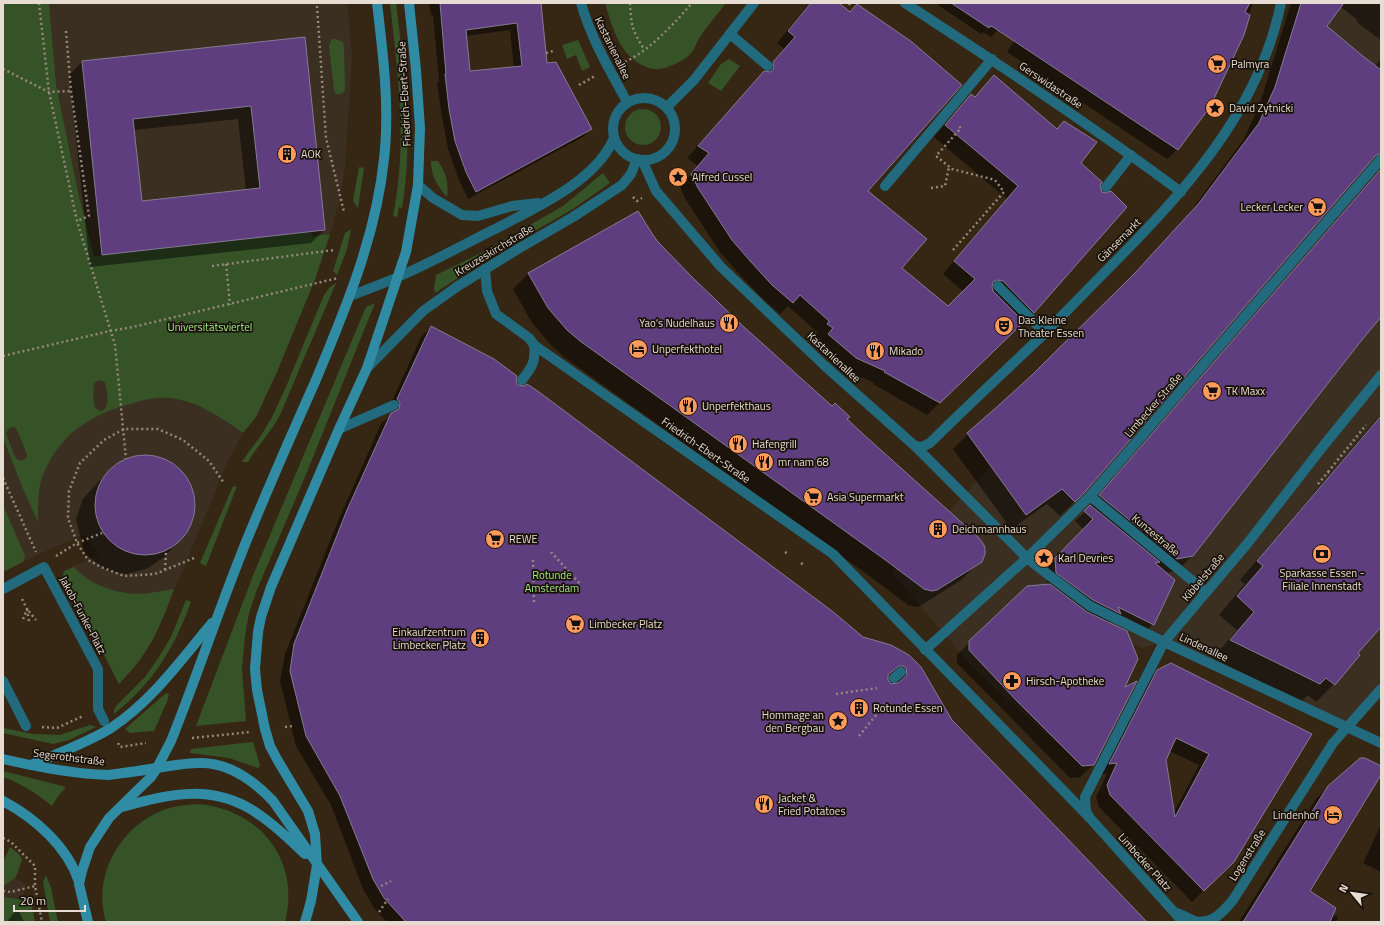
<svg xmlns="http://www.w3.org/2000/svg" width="1384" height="925" font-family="'Titillium Web',sans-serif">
<rect width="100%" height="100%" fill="#362614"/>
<!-- commercial -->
<g fill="#3b2f21">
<path d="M49,3H347L352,57L345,168L339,202L330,234L95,259L78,192L56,84Z"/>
<path d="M1332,3H1381V685L1347,725L1164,642L1142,648L1133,644L1137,657L1087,771L976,671L892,573L1218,220Z"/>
<path d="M102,344L116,408L149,398H167L179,400L209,410L243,433L228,461L162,620L151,643L136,666L119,684L63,575L64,571L99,554L91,545L85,534L37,555L3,572V365Z"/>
<path d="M3,872L26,884L22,900L27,922H3Z"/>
</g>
<!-- green -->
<g fill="#365328" fill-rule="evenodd">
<path d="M3,3H49L56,84L78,192L94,256L311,232L312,236L330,234L316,277L277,372L256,417L243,433C219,416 199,402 169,398C155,397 143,400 130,404C93,414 63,432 46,468C37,485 38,504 38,522L23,489L3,438ZM100,380L105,382C107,391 111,406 102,411C99,410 98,411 96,408C92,404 93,386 95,382ZM12,427L16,428L27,454C26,460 24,461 18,460L15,457L6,434L8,429Z"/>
<path d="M390,3H396C404,71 414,140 402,208L399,207L397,217L393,216C408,142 398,77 390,3Z"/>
<path d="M605,3H726C717,15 706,27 698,40C696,44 695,49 691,53C685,60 676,64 668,67C659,70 652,70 644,66C619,55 612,26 605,3Z"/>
<path d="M332,39H336L343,42L344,48L345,90C342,94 341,95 336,94L334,90L329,45Z"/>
<path d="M578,40L590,67L582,71L576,55L567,59L562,45Z"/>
<path d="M729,59L740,66L721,91L708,83L721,64Z"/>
<circle cx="643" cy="127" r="18"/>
<path d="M431,161H438C446,173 449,183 447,197C439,189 430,174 431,161Z"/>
<path d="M359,167L364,168L358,208L353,201Z"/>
<path d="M603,173L610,183L573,209L498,252L435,293L434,288L436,275L481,253L563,206Z"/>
<path d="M351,229L347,249L337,275L333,271L345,233Z"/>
<path d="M336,283L280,415C271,432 258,445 248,462H242L248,453L260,437L272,417L285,389L324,295L330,287Z"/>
<path d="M375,303L307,472L256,592L249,613L245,636L242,669L246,721L196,726L254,573L366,307Z"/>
<path d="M233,486L237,487L235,491L206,566L200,563Z"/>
<path d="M3,505L25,556L23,562L3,572Z"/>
<path d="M74,567C91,587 124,597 150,593C158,592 166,590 174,589C164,616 154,643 135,666C130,672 124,678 119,684L63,575L64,571Z"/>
<path d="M186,600L191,602C174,648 154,682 114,714V710L116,706L145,677L159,657L171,637Z"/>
<path d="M166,693L169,694L168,699L154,731L130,733L125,729Z"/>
<path d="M90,725L96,727L69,740L53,744L3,733V728L33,734L60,735Z"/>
<path d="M251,742H253L260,765L258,768L229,758L190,753L191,749Z"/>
<path d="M3,771L66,787L58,796L52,806C37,794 21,783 3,777Z"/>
<path d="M198,804C259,809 301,860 285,922H106C92,877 119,828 161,811C173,806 185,805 198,804Z"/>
<path d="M10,847L19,854L22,860L16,877L5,885H3V862Z"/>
<path d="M46,875L51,888L58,922H50L43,882Z"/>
<path d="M3,897L31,901L35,922H3Z"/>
</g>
<!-- shadow -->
<g fill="#0007" fill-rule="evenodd">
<path d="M429,3H539L546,64L591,129L583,137L468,199L459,180L448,149L442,117L437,83L439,81L433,15H431ZM510,30L514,68L469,72L465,36Z"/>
<path d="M810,3H838L867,191L901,268L949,307L964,292L943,274L1007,199L934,137L960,107L971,95L974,98L994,76L1080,163L1033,312L927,415L873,384L874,383L844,369L817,346L822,340L816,336L818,333L788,306L780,314L761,297L739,274L720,252L686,200L680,187L698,166L687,158L784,49L777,43Z"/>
<path d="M935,3H1009L998,30L991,37L983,32L981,34Z"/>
<path d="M1041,3H1253L1243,33L1208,107L1177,150L1167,159L1007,52Z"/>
<path d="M1291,3H1381V40L1359,24L1356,19L1340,6L1326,26L1375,67L1381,58V136L1085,491L1060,516L1047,504L1011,529L953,449L968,434L999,407L1123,287L1184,220L1244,139L1260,103Z"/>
<path d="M304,38L324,230L311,243L90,267L69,75L82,62ZM238,119L246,191L141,202L134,130Z"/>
<path d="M1381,168V316L1192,556L1177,571L1165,573L1153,624L1143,634L1113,619L1109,624L1123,689L1093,765L1080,777L1070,778L957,663V655L970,642L1050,585L1047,583L1046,568L1084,530L1075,521L1086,511Z"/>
<path d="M657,242L692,278L744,328L846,419L977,564L961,580L920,606L916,607L908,605L868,575L564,357L551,345L532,323L513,289L529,273Z"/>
<path d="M431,327L515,382L518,386L862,638L891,646L951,721L1145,922H387L374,908L363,889L331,805L296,746L280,681L285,654L338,521L381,424L391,415V413L388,410L421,337ZM893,675L897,678L898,684L892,685L888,682L887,676Z"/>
<path d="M1381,414V627L1379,628L1357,654L1358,655L1334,684L1316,702L1308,695L1301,702L1213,658L1237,630L1219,615L1245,584L1240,580Z"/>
<path d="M155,456L174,464L188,480L195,500L193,520L182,538L164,557L146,569L126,574L106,570L89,557L84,552L76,519L83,499L115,464L126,460Z"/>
<path d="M1157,671L1311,735L1234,861L1192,902L1099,807L1096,797L1107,774H1099L1146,683ZM1169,751L1199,765L1174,812L1165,760Z"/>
<path d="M1381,767V774L1309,892L1333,915L1338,917L1336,922H1239L1316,799L1329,786Z"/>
<path d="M1381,825V872L1363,863Z"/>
<path d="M18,909L24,922H7L12,915Z"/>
</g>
<!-- building -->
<g fill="#5e3e7f" stroke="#857b93" fill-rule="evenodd">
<path d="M440,3H541L547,63L556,62L592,129L476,192L466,172L455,141L449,109L445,74H446ZM517,23L522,66L470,71L466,30Z"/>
<path d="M811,3H839L850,12L857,4L912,42L962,85L868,191L927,239L902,268L948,306L975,279L954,261L1018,186L945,125L971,94L975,97L994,75L1057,129L1064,121L1097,142L1081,163L1102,182L1100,186L1102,192L1105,193L1111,191L1127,207L1034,313L1003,281L997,280L993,282L992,287L993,291L1024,322L940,403L884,372L885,371L856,358L828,334L833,328L827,324L829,321L800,295L793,303L772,285L751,262L732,240L698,188L691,174L709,153L698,146L764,71L770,72L773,70L774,67L773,62L795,37L788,31Z"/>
<path d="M951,3H1250L1245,12L1250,15L1244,35L1210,107L1178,150L993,27L990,26L989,28Z"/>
<path d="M1301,3H1344L1327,26L1359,53L1381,70V153L1376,155L1085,492L1075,502L1062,489L1026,515L967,433L998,406L1032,375L1135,273L1199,203L1259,123L1275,87Z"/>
<path d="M305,37L325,230L102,255L82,61ZM251,106L260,188L142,201L133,119Z"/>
<path d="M1381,169V317L1361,341L1193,556L1177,559L1099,495Z"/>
<path d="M638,211L653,235L658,242L693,278L744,327L832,406L835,403L850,417L847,419L863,434L979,538L984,545L985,549V554L982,562L937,590L932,591L924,589L884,559L580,341L567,330L548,308L528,273Z"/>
<path d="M431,326L494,359L517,376L516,382L518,385L524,386L527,384L539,392L832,611L863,637L891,645L909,655L921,667L952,720L1061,832L1147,922H406L384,898L373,879L340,796L306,736L290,671L294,644L347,510L391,413L399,409L400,403L397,399ZM899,666H903L906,668L907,675L898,683L891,684L888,680V675Z"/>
<path d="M1381,416V627L1358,653L1360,655L1335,685L1326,678L1320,684L1230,640L1254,612L1237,596L1263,566L1257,561Z"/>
<circle cx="145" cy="505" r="50"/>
<path d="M1090,505L1160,562L1155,563L1175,580L1154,625L1118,607L1121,614L1093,600L1056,573L1055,558L1093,519L1084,511Z"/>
<path d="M1050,584L1087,612L1127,631L1138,659L1125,687L1137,681L1094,765L1082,766L1015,699L969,650V641L1027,586Z"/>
<path d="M1171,663L1312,734L1234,862L1204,891L1110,795L1107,785L1117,763L1109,764L1157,670ZM1176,738L1209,754L1175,817L1166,760Z"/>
<path d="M1360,758H1365L1381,766V775L1310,891L1336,908L1330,922H1243L1328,786Z"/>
</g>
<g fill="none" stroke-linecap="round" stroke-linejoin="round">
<!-- path -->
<g stroke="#95887a" stroke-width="2.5" stroke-dasharray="2 3" stroke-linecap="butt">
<path d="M39,3L49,92L77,221L115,345L126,459"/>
<path d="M630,3C631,25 632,30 644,49"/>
<path d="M849,5L850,3"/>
<path d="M317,6L326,138L344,212"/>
<path d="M66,31L71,91L89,216L77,221"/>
<path d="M546,53L553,51"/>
<path d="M625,62C650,50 674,24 692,3"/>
<path d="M3,69L49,92L71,91"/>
<path d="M579,85L595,76"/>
<path d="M931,188L945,186L949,167"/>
<path d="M633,197L637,201L642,198"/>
<path d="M953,250L1004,192L995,180L952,169L936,156L961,128L957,125"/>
<path d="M226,264L230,305"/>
<path d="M212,266L334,250"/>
<path d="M3,356L110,331L133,327L338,278"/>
<path d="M1328,472L1366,425"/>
<path d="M3,478L36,552"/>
<path d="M1318,484L1328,472L1331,474"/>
<path d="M551,552L581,585"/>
<path d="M785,552L788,554"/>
<path d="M56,556L77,543L102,533"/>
<path d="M194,558L155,574L124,576L101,567L88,560L77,543L68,518L69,491L80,463L104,440L124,429H158L183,440L209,461L224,483"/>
<path d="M533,560L534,603"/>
<path d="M801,563L804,565"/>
<path d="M165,570L166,552"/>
<path d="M22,599L27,609L22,622"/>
<path d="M29,621L27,609L36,620"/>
<path d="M836,694L877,688"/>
<path d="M42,727L57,728L83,716"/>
<path d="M285,727L293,726"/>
<path d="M859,736L886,703"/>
<path d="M192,738L250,732"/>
<path d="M118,743L120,747L146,743"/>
<path d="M3,838L11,842L35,866V886L42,922"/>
<path d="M381,886L391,881"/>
<path d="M3,891L11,892L35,886"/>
<path d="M379,912L388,899"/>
</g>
<!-- service -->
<g stroke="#226a7e" stroke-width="10">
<path d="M730,34L768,66"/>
<path d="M885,186L992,59"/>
<path d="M1106,187L1131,155"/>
<path d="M998,286L1045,333"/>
<path d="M522,380C532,367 536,362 534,345"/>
<path d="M339,429L394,405"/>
</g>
<!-- pedestrian -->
<g stroke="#226a7e" stroke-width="10">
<path d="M534,345L833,554L1089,817"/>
<path d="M915,446L1027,558L1050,576L1090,606L1164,642"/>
<path d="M1090,496L1206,592"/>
<path d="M3,589L44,567L98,669V709L104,721"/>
<path d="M925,650L1027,558L1090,496L1381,159"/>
<path d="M894,678L901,672"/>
<path d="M3,681L26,726"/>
</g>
<!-- minor -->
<g stroke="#226a7e" stroke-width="10">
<path d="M581,3C591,39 610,70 627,102"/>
<path d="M905,3C999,64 1091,125 1181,192"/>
<circle cx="644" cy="129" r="31"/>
<path d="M667,107L694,80L754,3"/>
<path d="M642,160L656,191L721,267L825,366L915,446L922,447L930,443C967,406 1006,370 1044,334C1064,314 1083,294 1103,274C1181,195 1258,115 1281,3"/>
<path d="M418,185L433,198L462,215L478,216L512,206L538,203"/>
<path d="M485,269L487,291L496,314L529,338L534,345"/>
<path d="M350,296C366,290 382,284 398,277C430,263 461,246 493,230C533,209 596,182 614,138"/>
<path d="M367,368L423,311L458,286L518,249L573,217L622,185L631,174L637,159"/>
<path d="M1164,642L1381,743"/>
<path d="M1177,913C1183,915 1189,919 1195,921C1212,925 1224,911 1233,900L1333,743L1381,689"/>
<path d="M1183,922L1089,817L1086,811L1085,797L1164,642L1247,544L1324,445L1381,375"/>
</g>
<!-- secondary -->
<g stroke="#308ca5" stroke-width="10">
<path d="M3,759C37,767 72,774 108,775C124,773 140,771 156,768C170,766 185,763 199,763C228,762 254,781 273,801L358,922"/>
<path d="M31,765C56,754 89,742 111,728C152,701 181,660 212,623"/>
<path d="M3,801C35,818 68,847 79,882"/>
<path d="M122,807C172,793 216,783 261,816C277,827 291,841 305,854"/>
<path d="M88,922L79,884L82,871L90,847L109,818L151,777L157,768L171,741C200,669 223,596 253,525C273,477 294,429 315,382C345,310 376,237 384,159C390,107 383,54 377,3"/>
<path d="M305,922L311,901L317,865L315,834L308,811L278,761L270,746L265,729L257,690L255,669L258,632L261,617L271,587L339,429L367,368L406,252L418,185L420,128L416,70L409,3"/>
</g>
</g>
<!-- icons -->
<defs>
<g id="supermarket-disc" transform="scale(1)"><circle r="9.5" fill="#ff9b5b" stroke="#181109"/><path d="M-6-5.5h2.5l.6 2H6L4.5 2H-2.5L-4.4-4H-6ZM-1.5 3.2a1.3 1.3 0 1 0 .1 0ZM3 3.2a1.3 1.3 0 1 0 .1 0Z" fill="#111"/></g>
<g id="sight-disc" transform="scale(1)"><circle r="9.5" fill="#ff9b5b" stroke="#181109"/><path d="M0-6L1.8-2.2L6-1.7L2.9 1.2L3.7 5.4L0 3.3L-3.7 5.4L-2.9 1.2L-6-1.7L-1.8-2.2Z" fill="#111"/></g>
<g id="building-disc" transform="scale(1)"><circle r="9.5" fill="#ff9b5b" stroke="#181109"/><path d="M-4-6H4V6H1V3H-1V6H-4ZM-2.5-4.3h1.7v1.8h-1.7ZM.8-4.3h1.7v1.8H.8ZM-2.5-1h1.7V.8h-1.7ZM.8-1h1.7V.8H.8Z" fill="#111"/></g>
<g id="restaurant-disc" transform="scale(1)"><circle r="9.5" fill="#ff9b5b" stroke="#181109"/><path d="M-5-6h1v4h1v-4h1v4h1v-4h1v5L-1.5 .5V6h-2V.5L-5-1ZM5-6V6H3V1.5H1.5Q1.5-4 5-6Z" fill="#111"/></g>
<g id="theatre-disc" transform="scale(1)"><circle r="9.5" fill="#ff9b5b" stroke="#181109"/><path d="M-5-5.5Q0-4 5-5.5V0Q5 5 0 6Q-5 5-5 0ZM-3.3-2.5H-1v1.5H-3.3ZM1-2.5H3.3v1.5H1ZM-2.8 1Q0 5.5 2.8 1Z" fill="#111"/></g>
<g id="hotel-disc" transform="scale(1)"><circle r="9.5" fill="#ff9b5b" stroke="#181109"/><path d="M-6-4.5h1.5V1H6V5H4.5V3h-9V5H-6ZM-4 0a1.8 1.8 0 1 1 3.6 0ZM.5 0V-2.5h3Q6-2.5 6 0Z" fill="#111"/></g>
<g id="bank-disc" transform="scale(1)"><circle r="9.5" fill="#ff9b5b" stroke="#181109"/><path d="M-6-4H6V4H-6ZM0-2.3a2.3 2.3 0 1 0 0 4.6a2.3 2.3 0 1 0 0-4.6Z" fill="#111"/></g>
<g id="pharmacy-disc" transform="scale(1)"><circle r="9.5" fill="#ff9b5b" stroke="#181109"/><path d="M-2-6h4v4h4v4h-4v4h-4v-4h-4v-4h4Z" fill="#111"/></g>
</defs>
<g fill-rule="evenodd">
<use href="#supermarket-disc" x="1217" y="64"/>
<use href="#sight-disc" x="1215" y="108"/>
<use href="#building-disc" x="287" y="154"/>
<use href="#sight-disc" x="678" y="177"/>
<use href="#supermarket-disc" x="1317" y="207"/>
<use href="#restaurant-disc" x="729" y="323"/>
<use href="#theatre-disc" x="1004" y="326"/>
<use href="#hotel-disc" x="638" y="349"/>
<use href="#restaurant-disc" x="875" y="351"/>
<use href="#supermarket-disc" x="1212" y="391"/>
<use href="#restaurant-disc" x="688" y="406"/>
<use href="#restaurant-disc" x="738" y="444"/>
<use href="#restaurant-disc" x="764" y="462"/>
<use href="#supermarket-disc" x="813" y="497"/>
<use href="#building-disc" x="938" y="529"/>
<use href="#supermarket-disc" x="495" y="539"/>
<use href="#bank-disc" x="1322" y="554"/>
<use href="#sight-disc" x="1044" y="558"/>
<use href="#supermarket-disc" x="575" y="624"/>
<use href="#building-disc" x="480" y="638"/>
<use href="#pharmacy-disc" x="1012" y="681"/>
<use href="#building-disc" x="859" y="708"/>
<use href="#sight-disc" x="838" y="721"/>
<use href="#restaurant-disc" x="764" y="804"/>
<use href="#hotel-disc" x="1333" y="815"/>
</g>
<g text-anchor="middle" stroke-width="3.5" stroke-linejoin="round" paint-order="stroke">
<!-- street labels -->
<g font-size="11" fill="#e7dcd1" stroke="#181109">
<text transform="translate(613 48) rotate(64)" y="4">Kastanienallee</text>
<text transform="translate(1051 85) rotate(34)" y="4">Gerswidastraße</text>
<text transform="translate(404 94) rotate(-93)" y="4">Friedrich-Ebert-Straße</text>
<text transform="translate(1119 240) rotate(-45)" y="4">Gänsemarkt</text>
<text transform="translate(494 250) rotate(-31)" y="4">Kreuzeskirchstraße</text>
<text transform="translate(834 357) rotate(43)" y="4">Kastanienallee</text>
<text transform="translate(1153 405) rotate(-49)" y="4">Limbecker Straße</text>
<text transform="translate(706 450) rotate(35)" y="4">Friedrich-Ebert-Straße</text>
<text transform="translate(1156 535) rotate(40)" y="4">Kunzestraße</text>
<text transform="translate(1203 577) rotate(-50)" y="4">Kibbelstraße</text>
<text transform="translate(83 615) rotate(62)" y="4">Jakob-Funke-Platz</text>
<text transform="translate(1204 647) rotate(25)" y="4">Lindenallee</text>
<text transform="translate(69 757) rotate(7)" y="4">Segerothstraße</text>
<text transform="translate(1247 855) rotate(-58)" y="4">Logenstraße</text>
<text transform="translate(1145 862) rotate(48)" y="4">Limbecker Platz</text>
</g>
<!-- poi labels -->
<g font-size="11" fill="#e7dcd1" stroke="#181109" text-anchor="start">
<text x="1231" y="68">Palmyra</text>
<text x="1229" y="112">David Zytnicki</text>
<text x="301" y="158">AOK</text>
<text x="692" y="181">Alfred Cussel</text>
<text x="1303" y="211" text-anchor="end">Lecker Lecker</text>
<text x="1018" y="324">Das Kleine<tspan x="1018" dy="13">Theater Essen</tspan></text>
<text x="715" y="327" text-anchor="end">Yao‘s Nudelhaus</text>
<text x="652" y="353">Unperfekthotel</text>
<text x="889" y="355">Mikado</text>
<text x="1226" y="395">TK Maxx</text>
<text x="702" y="410">Unperfekthaus</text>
<text x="752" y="448">Hafengrill</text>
<text x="778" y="466">mr nam 68</text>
<text x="827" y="501">Asia Supermarkt</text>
<text x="952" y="533">Deichmannhaus</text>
<text x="509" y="543">REWE</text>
<text x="1058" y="562">Karl Devries</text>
<text x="1322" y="577" text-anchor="middle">Sparkasse Essen -<tspan x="1322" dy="13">Filiale Innenstadt</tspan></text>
<text x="589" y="628">Limbecker Platz</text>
<text x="466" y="636" text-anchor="end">Einkaufzentrum<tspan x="466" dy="13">Limbecker Platz</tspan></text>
<text x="1026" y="685">Hirsch-Apotheke</text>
<text x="873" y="712">Rotunde Essen</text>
<text x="824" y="719" text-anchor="end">Hommage an<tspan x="824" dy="13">den Bergbau</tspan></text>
<text x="778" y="802">Jacket &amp;<tspan x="778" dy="13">Fried Potatoes</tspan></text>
<text x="1319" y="819" text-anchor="end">Lindenhof</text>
</g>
<!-- park labels -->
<g font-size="11" fill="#a7e689" stroke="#181109">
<text x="210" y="331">Universitätsviertel</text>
<text x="552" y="579">Rotunde<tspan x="552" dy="13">Amsterdam</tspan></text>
</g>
</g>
<!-- border -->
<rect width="1384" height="925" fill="none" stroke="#e7dcd1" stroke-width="8"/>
<!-- north arrow -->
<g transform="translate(1352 893) rotate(299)" stroke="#181109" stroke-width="3" paint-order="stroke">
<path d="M0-3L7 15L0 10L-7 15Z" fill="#e7dcd1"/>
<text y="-6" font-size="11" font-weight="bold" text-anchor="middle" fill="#e7dcd1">N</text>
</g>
<!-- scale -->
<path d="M14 905v6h71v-6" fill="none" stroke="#e7dcd1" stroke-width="2"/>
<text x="20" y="905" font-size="12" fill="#e7dcd1" stroke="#181109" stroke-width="3" paint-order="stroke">20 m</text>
</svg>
